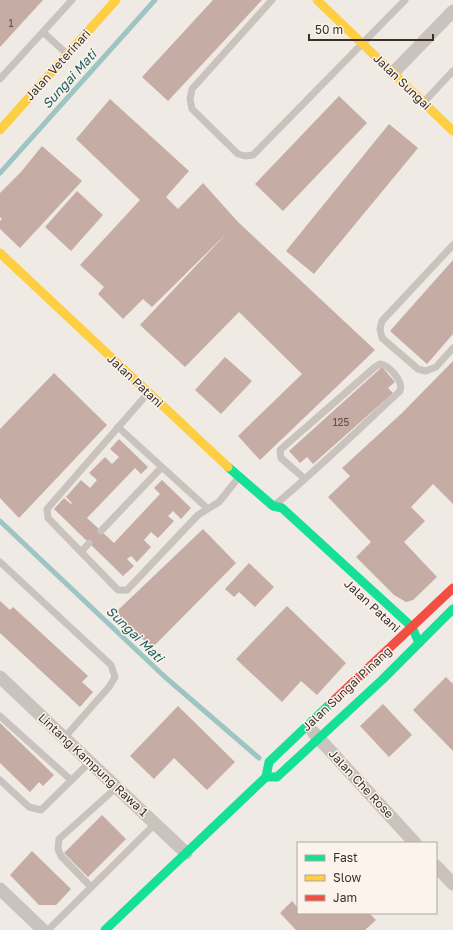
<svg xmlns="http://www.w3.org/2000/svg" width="453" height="930" font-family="'Golos Text',sans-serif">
<rect width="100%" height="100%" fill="#f0eae4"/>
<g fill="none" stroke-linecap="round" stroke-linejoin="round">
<!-- stream -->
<g stroke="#9ec5c3" stroke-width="5">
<path d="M0,173L155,0"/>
<path d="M0,521L165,677L259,758"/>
</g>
</g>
<!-- building -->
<g fill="#c5aca4">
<path d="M0,0H43L0,47Z"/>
<path d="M213,0H262L168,101L142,77Z"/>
<path d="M339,96L367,123L283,211L255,184Z"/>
<path d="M110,99L189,171L166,197L178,209L203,183L238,222L375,350L260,460L238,436L302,374L239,312L185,367L140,325L227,233L152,307L143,299L123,319L98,294L104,287L80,265L140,200L76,139Z"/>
<path d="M389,124L418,148L314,274L286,251Z"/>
<path d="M42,146L82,181L20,248L0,229V221L2,219L0,217V193L21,172Z"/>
<path d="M77,191L103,215L71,251L45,227Z"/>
<path d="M453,260V334L427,364L390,331Z"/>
<path d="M225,357L252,381L221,414L195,390Z"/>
<path d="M453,361V504L433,484L411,507L425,521L404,542L437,577L413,600L406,602L394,595L356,557L371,542L328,497L350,476L342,468L402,413Z"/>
<path d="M382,367L395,382L388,388L393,393L313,464L307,457L300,463L289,451Z"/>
<path d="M54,373L107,425L19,518L0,498V429Z"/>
<path d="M119,439L148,467L141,474L135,468L87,518L114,543L160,494L154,488L162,480L191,508L181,519L173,511L168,516L174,521L158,538L151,532L144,540L151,547L137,562L131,556L127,559L134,566L123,576L54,509L64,498L71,504L72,503L66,497L81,480L90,488L97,480L89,473L105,457L112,464L119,457L110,449Z"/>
<path d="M203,529L236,563L152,648L115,613Z"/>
<path d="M249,563L274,587L255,607L239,592L234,597L225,589Z"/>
<path d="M0,601L10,610L13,607L88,676L82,682L93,692L80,707L0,633Z"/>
<path d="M287,606L346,663L317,695L301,681L282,702L236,659Z"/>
<path d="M446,677L453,684V751L413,710Z"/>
<path d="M383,704L412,735L389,757L360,726Z"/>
<path d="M178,706L235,762L207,790L174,758L154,779L130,756Z"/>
<path d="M0,723L54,775L43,786L39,782L30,792L0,763Z"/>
<path d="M102,815L126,839L88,877L64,853Z"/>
<path d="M32,851L71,889L56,905H39L10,875Z"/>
<path d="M292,901L298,908V913H369L376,920L365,930H296L280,913Z"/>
</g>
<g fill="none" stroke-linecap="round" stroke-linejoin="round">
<!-- lane -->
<g stroke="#cac2bc" stroke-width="7">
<path d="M272,0L192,89L190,99L192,109L238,154L245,156L253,155L405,0"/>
<path d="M44,33L67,54"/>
<path d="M0,79L72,0"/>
<path d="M424,102L453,71"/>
<path d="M453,245L382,321L380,329L382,338L418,369L426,371L436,367L453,348"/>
<path d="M148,393L47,509L48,518L115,587L118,590H127L198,515L219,502L239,477"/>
<path d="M118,427L207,508"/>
<path d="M276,504C319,468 359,429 400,391C404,382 389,365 380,364L375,367L280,450L281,458L305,479"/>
<path d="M101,531L161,468"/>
<path d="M81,552L89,543"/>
<path d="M0,562L111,665L115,677L109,687L64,738"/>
<path d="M0,716L71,780"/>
<path d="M0,780L29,807L41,810L90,762"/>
<path d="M91,887L61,856L58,849L59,839L117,787"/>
<path d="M48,930L156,823"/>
</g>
<!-- street -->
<g stroke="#cac2bc" stroke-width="13">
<path d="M393,73L453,11"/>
<path d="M0,677L186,853"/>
<path d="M313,732L415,843"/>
<path d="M436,866L453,884"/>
<path d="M0,889L43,930"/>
</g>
<!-- fast -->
<g stroke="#16e098" stroke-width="9">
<path d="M228,467L273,506L282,508L412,627L419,643"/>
<path d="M266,777H277L383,679L453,609"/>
<path d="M105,930L266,777L269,762L331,703"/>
</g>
<!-- slow -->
<g stroke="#ffcf43" stroke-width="9">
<path d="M317,0L453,131"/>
<path d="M0,130L116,0"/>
<path d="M0,253L228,467"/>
</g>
<!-- jam -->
<path stroke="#f24e42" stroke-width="9" d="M331,703L453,588"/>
</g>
<g text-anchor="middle" stroke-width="3" stroke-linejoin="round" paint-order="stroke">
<!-- number labels -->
<g font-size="10" fill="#5e4e48">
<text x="11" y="27">1</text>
<text x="341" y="426">125</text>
</g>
<!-- street labels -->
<g font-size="12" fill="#3c2f2a" stroke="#fcf4ec">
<text transform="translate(58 65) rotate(-48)" y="4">Jalan Veterinari</text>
<text transform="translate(402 82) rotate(44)" y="4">Jalan Sungai</text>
<text transform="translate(135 381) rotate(43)" y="4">Jalan Patani</text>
<text transform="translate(372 606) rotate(43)" y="4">Jalan Patani</text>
<text transform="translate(347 689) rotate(-43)" y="4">Jalan Sungai Pinang</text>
<text transform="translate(93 765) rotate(43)" y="4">Lintang Kampung Rawa 1</text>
<text transform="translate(361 784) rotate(47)" y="4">Jalan Che Rose</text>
</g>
<!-- water labels -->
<g font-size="13" font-style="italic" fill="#1b6062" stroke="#fcf4ec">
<text transform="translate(69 79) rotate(-48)" y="5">Sungai Mati</text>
<text transform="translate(135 634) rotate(44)" y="5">Sungai Mati</text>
</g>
</g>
<!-- legend -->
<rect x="297" y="842" width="140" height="72" fill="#fcf4ec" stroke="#afa59e"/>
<rect x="305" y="855" width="20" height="6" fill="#16e098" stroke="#afa59e"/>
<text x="333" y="862" font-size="12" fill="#3c2f2a">Fast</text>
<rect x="305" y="875" width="20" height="6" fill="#ffcf43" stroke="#afa59e"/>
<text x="333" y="882" font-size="12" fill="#3c2f2a">Slow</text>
<rect x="305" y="895" width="20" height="6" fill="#f24e42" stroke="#afa59e"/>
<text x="333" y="902" font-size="12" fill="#3c2f2a">Jam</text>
<!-- scale -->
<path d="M309 34v6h124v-6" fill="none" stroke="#3c2f2a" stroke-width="2"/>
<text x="315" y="34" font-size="12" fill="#3c2f2a" stroke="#fcf4ec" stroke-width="3" paint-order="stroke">50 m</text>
</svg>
